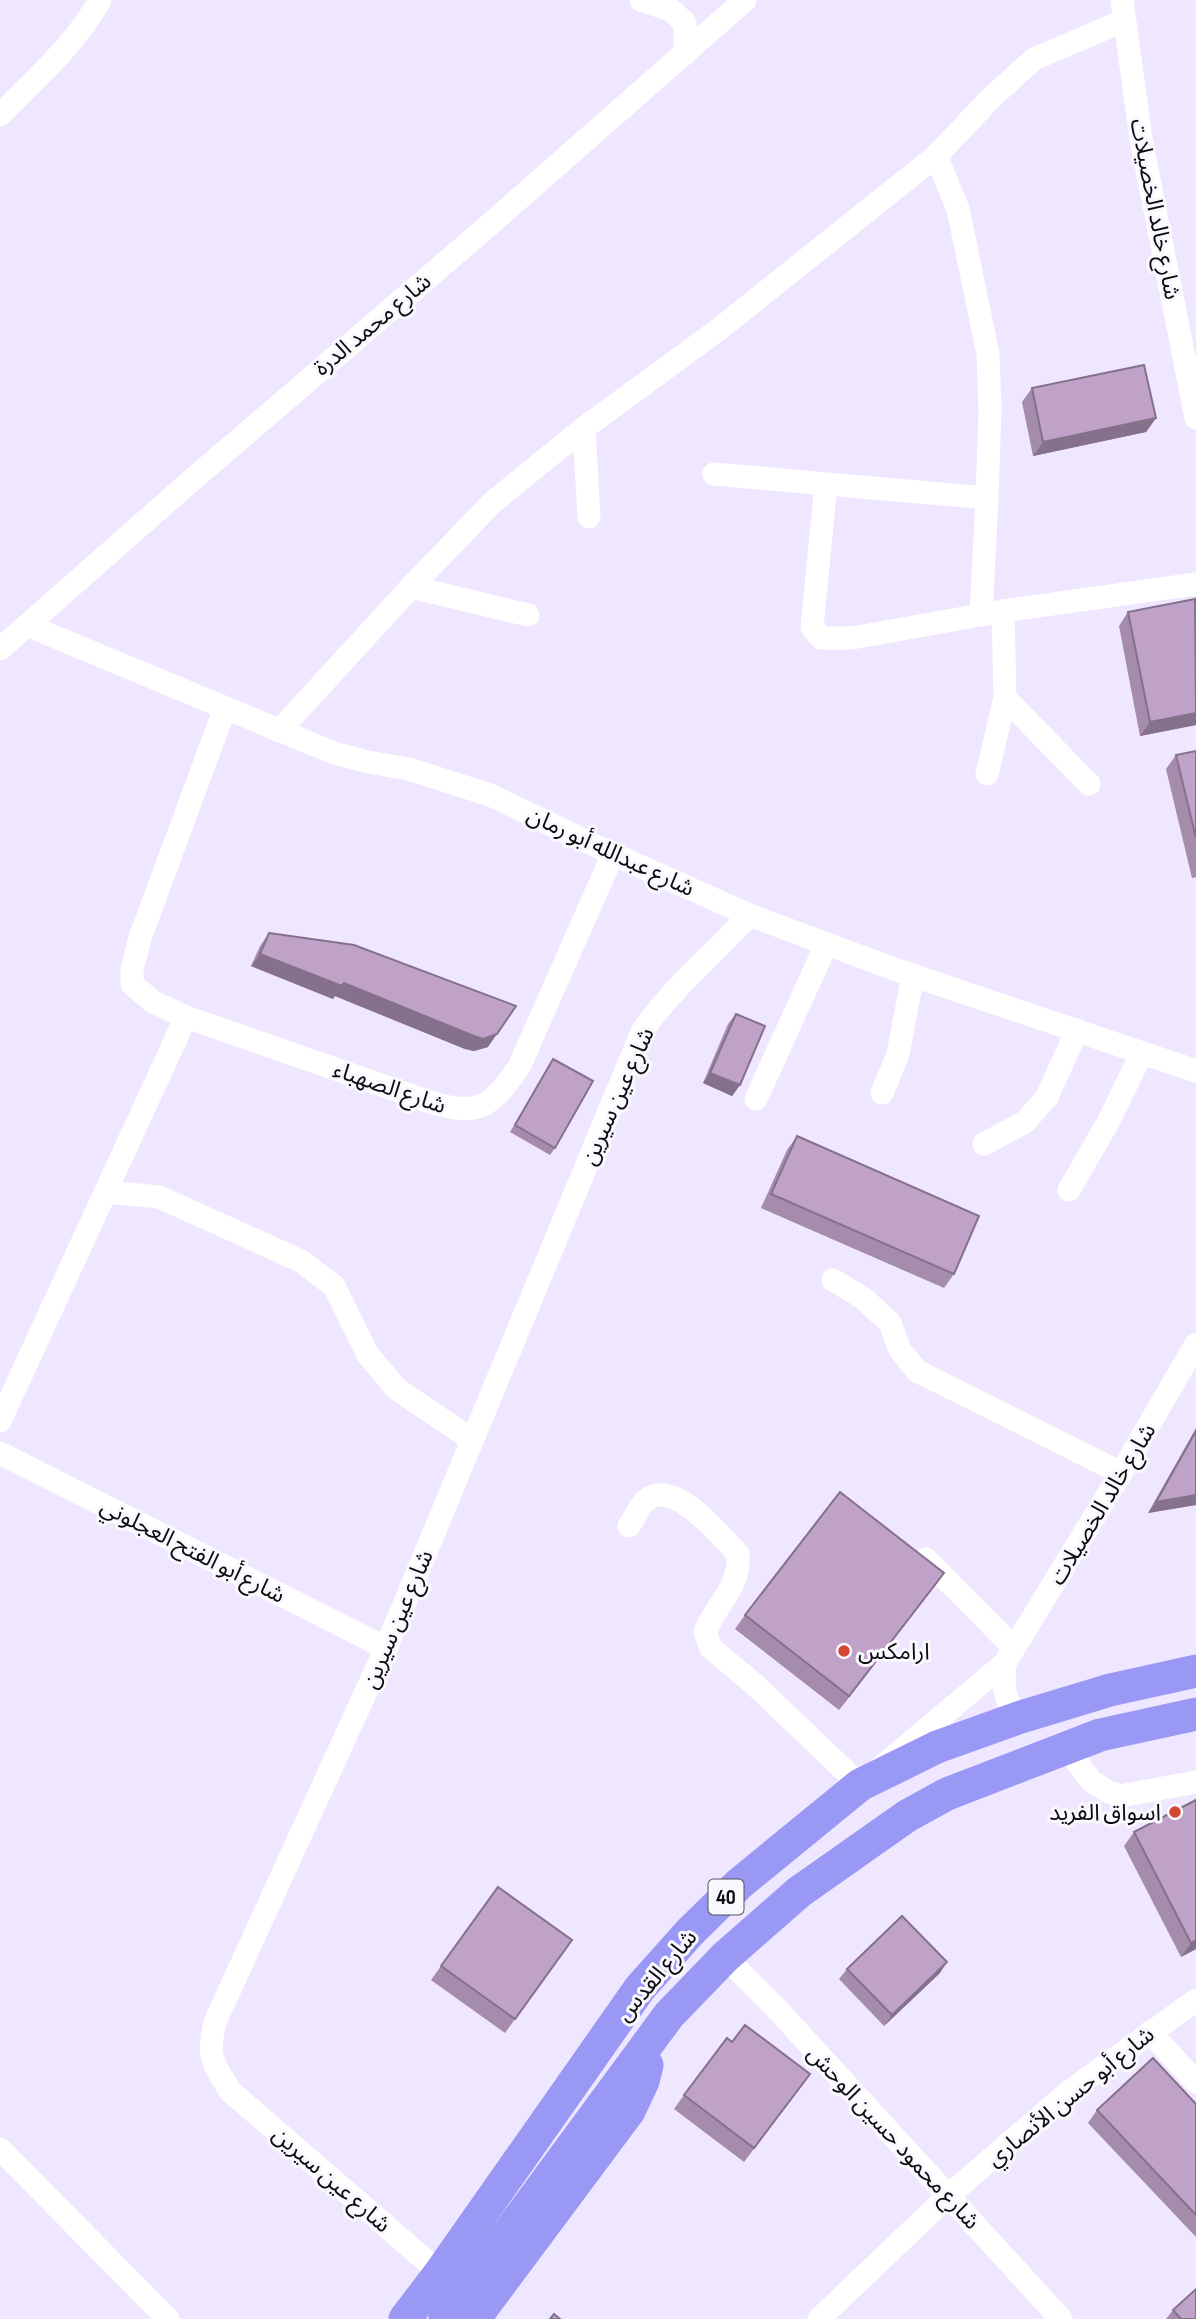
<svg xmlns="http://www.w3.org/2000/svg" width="1196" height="2319" font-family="'Sofia Sans Condensed','Noto Sans Arabic',sans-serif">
<rect width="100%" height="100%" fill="#efe7ff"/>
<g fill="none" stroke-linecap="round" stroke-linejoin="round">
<!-- minor -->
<g stroke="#fff" stroke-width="23">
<path d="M641,0L671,10L685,23V54"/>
<path d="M1122,0L1141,139L1196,418"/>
<path d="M0,115C35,79 75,45 100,0"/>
<path d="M584,428L589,517"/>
<path d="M714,474L987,498L990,410L988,354L958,209L936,156"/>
<path d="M826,484L812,627L821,638H852L1003,611L1196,584"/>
<path d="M411,587L528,615"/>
<path d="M981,615L987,498"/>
<path d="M29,626L334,753L368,762L409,769L490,795L613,854L749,915L894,969L1196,1071"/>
<path d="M0,649L192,480L488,226L745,0"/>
<path d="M1005,698L1089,784"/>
<path d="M225,708L140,938L132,969V984L153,1002L186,1017L430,1102C479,1117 491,1107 519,1067L613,854"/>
<path d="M279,731L411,587L493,502L584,428L718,330L936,156L992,97L1034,59L1123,21"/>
<path d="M987,774L1005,698L1003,611"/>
<path d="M882,1093L898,1054L913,975"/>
<path d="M756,1099L826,945"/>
<path d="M984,1144L1025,1122L1047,1097L1077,1030"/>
<path d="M1069,1190L1107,1124L1142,1053"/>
<path d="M106,1192L159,1197L301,1261L334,1286L368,1355L397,1389L472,1440"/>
<path d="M833,1280L863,1298L890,1323L900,1350L917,1371L1121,1473"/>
<path d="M0,1421L186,1017"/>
<path d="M0,1453L386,1648"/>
<path d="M629,1526C634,1519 638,1509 644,1502C671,1474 721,1536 738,1554C740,1589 717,1602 705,1632L711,1648L754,1684L860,1785L1005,1663L1121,1473L1196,1344"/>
<path d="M926,1559L1014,1648"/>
<path d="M1005,1663C1003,1688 1003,1696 1018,1718"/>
<path d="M1066,1747L1091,1781L1107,1791L1120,1796L1196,1782"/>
<path d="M725,1957L777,2009L1061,2319"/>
<path d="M1150,2032L1196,2082"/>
<path d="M0,2149L168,2319"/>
<path d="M440,2273L230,2091C212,2061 207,2058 215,2022L386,1648L642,1032C671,988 714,955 749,915"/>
<path d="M819,2319L948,2196L1070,2091L1196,2000"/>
</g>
<!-- highway -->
<g stroke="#9998f5" stroke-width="33">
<path d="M405,2319L440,2273L640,1988L690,1932L739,1884L860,1785L937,1747L1018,1718L1110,1690L1196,1671"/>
<path d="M445,2319L669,2015L725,1957L799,1892L907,1816L947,1794L1100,1735L1196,1714"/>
<path d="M474,2319L629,2111L643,2081L647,2065"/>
</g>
</g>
<!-- wall -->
<g fill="#a58bac">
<path d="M1032,388L1156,418L1146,432L1033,456L1022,402Z"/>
<path d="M1196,602V725L1140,736L1119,626L1128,612Z"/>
<path d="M1196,751V877L1192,878L1166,769L1176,755Z"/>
<path d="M269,933L488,1047L474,1051L465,1049L335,996L333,999L251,966L260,946Z"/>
<path d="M736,1014L740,1085L732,1096L703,1083L728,1024Z"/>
<path d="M553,1059L555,1148L550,1155L510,1132Z"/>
<path d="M797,1136L954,1274L944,1288L761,1208L787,1150Z"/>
<path d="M1196,1428V1505L1148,1513Z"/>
<path d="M944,1573L839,1710L735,1629L745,1615Z"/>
<path d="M1196,1800V1949L1181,1957L1124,1846L1134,1832Z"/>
<path d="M498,1887L572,1940L505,2033L431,1980Z"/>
<path d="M847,1969L940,1973L884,2026L839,1979Z"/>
<path d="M800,2088L744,2162L674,2109L684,2095Z"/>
<path d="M1196,2104V2237L1088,2123L1097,2110Z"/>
<path d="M1173,2310L1196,2319H1166Z"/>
</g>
<!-- shaded-wall -->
<g fill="#86718c">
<path d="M1156,418L1146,432L1033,456L1043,442Z"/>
<path d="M1196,713V725L1140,736L1150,722Z"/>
<path d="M260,954L344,983L497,1034L488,1047L474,1051L465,1049L335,996L333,999L251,966Z"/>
<path d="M710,1073L740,1085L732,1096L703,1083Z"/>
<path d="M1196,1495V1505L1148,1513L1156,1502Z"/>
<path d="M944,1573L934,1587L839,1710L849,1696Z"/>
<path d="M1196,1940V1949L1181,1957L1191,1943Z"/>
<path d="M947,1962L940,1973L884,2026L892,2015Z"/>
</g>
<!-- building -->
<g fill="#c0a2c8" stroke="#86718c" stroke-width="2">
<path d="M1144,365L1156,418L1043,442L1032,388Z"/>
<path d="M1195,599L1196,713L1150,722L1128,612Z"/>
<path d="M1196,751V838L1176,755Z"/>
<path d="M269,933L354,945L516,1006L497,1034L483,1039L474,1036L344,983L342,986L260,954Z"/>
<path d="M736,1014L765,1026L740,1085L710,1073Z"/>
<path d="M553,1059L593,1081L555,1148L515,1125Z"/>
<path d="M797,1136L979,1216L954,1274L771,1194Z"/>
<path d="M1196,1431V1495L1156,1502Z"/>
<path d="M840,1492L944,1573L849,1696L745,1615Z"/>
<path d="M1196,1800V1940L1191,1943L1134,1832Z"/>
<path d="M498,1887L572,1940L515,2019L441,1966Z"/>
<path d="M902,1916L947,1962L892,2015L847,1969Z"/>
<path d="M745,2025L810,2074L754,2148L684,2095L727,2038L732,2042Z"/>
<path d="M1153,2058L1196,2104V2215L1097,2110Z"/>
<path d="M1196,2289V2319H1181L1173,2310Z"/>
<path d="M554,2314L560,2319H550Z"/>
</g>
<!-- markers -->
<g fill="#d44733" stroke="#f9f8fd" stroke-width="2.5">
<circle cx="844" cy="1651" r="7"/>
<circle cx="1175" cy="1812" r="7"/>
</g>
<g text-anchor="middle" stroke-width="6" stroke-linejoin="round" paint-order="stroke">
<!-- shield labels -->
<rect fill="#f9f8fd" stroke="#545158" stroke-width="2" x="708.5" y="1879.5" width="35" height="35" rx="5"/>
<g font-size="21" font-weight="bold" fill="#0d0a12">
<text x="726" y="1904">40</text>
</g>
<!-- street labels -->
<g font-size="23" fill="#0d0a12" stroke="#f9f8fd">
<text transform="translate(1156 209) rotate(79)" y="8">شارع خالد الخصيلات</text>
<text transform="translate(372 324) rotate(-40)" y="8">شارع محمد الدرة</text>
<text transform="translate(611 851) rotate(25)" y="8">شارع عبدالله أبو رمان</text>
<text transform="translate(390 1087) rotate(19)" y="8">شارع الصهباء</text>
<text transform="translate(617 1096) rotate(-66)" y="8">شارع عين سيرين</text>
<text transform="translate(1102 1504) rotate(-59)" y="8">شارع خالد الخصيلات</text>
<text transform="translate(193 1550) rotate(27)" y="8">شارع أبو الفتح العجلوني</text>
<text transform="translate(397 1619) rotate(-67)" y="8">شارع عين سيرين</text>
<text transform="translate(656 1975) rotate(-50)" y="8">شارع القدس</text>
<text transform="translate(1070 2096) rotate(-39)" y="8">شارع أبو حسن الأنصاري</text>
<text transform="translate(894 2137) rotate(47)" y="8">شارع محمود حسين الوحش</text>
<text transform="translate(332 2179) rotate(41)" y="8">شارع عين سيرين</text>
</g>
<!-- poi labels -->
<g font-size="23" fill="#0d0a12" stroke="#f9f8fd" text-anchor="start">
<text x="858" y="1659">ارامكس</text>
<text x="1161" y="1820" text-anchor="end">اسواق الفريد</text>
</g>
</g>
</svg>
